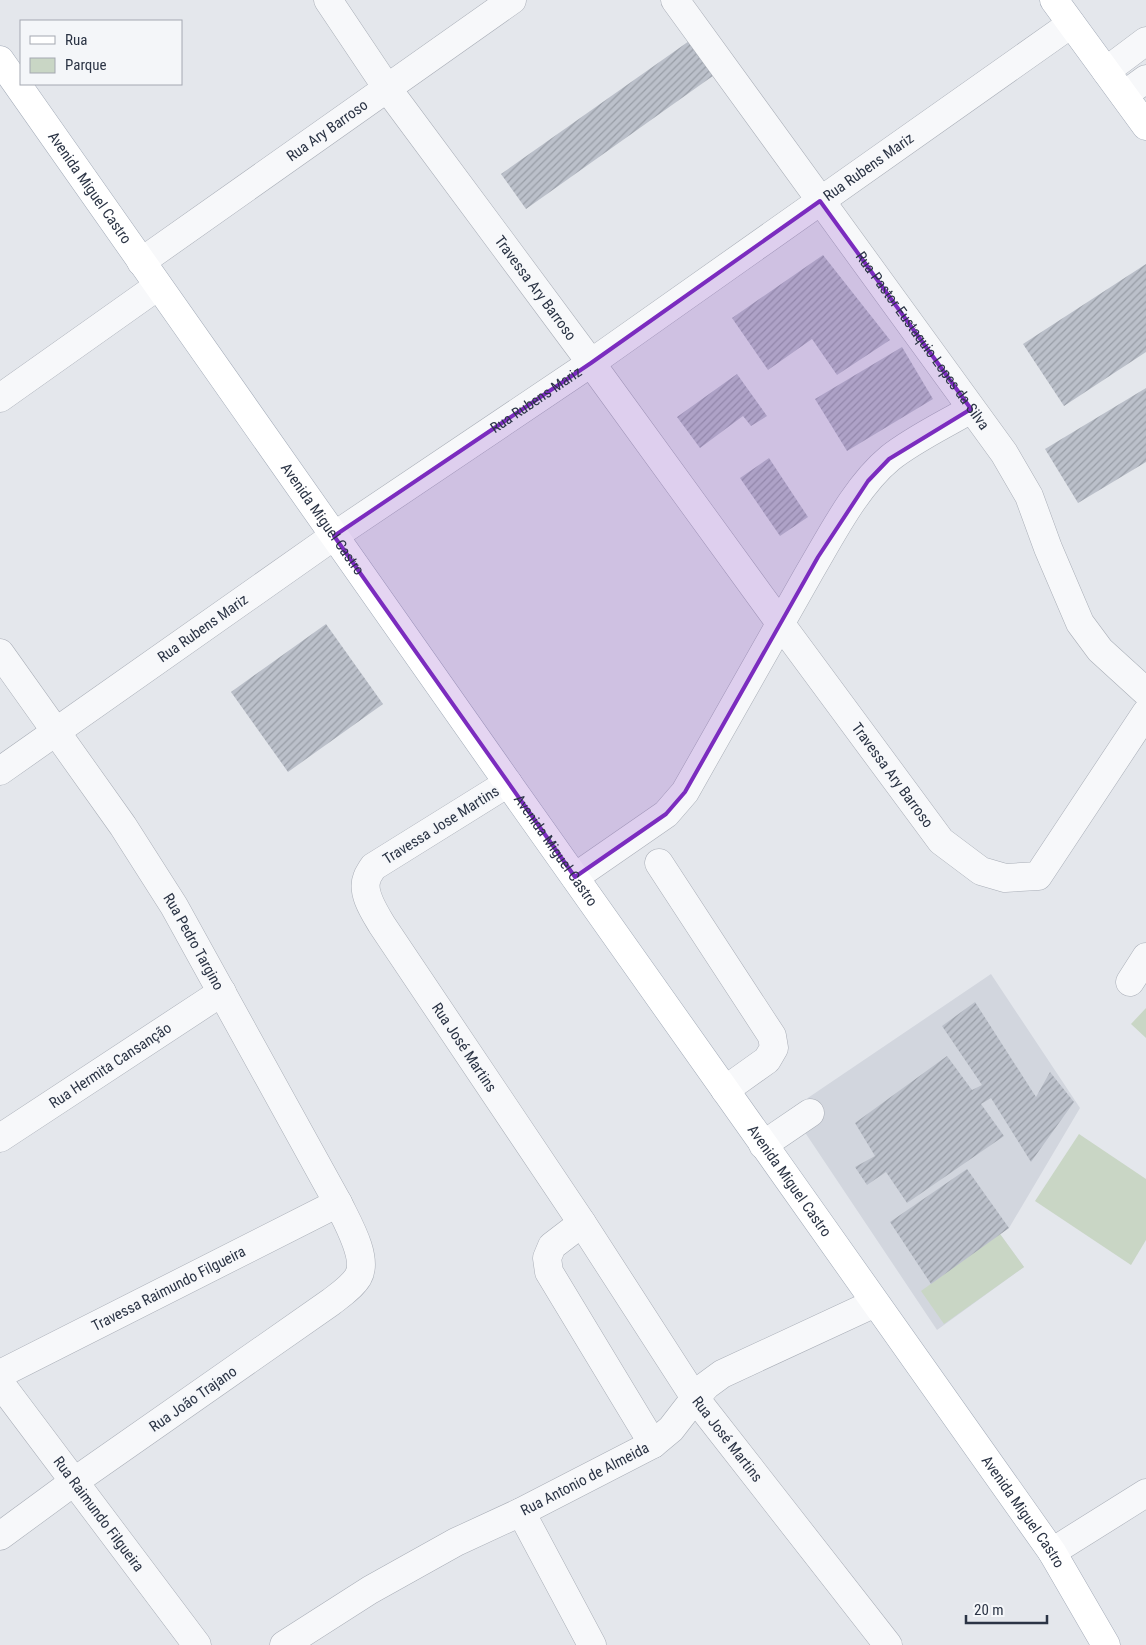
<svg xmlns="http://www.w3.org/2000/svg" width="1146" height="1645" font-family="'Roboto Condensed',sans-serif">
<defs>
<pattern id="building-hatch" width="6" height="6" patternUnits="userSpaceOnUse" patternTransform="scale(1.25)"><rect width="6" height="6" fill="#bbc0ca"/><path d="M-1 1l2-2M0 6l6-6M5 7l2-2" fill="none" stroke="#989da6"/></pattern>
</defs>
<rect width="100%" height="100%" fill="#e4e7ec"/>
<!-- built -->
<path fill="#d2d6de" d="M991,974L1080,1108L1009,1228L1000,1234L1024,1267L937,1330L790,1110Z"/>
<!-- park -->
<g fill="#c9d6c5">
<path d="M1146,1008V1038L1131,1024Z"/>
<path d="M1079,1134L1146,1179V1240L1131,1265L1035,1201Z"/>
<path d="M1000,1234L1024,1267L944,1324L921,1291Z"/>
</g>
<!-- building -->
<g fill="url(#building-hatch)">
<path d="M692,39L717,73L526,209L501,174Z"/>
<path d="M823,255L890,340L837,375L812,339L768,370L732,318Z"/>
<path d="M1146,264V352L1064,406L1023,344Z"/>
<path d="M902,347L933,399L847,451L815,399Z"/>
<path d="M737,374L767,416L751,426L743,416L700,448L677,417Z"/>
<path d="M1146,388V462L1078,503L1045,449Z"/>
<path d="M769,458L808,517L780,536L740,478Z"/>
<path d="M326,624L383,704L288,772L231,692Z"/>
<path d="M975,1002L1036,1097L1050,1072L1074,1102L1031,1162L991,1098L981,1104L1004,1136L907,1203L886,1172L867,1185L855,1167L875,1156L855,1123L947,1056L972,1090L982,1085L942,1026Z"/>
<path d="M967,1169L1009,1228L931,1284L890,1222Z"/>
</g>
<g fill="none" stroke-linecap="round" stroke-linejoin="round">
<!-- minor casing -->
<g stroke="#a9aeb7" stroke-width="29">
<g id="minor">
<path id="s1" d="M328,0L387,88L591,363L780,623L941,841L981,871L1005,878L1038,876L1146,713"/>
<path id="s2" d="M675,0L1004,453L1029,496L1048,548L1080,623L1100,650L1146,692"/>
<path d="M1106,71L1146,41"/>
<path d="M1124,95L1146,79"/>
<path id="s3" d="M141,262L512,0"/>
<path d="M0,398L158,286"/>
<path id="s4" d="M0,653L123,826L174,906L338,1203C347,1222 369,1258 358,1277C352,1287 340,1295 331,1302L75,1481L0,1536"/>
<path id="s5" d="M0,771L334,536L591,363L1071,24"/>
<path id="s6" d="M508,783L373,867C371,871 368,874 367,878C361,893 375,913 382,925L582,1223L695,1398L888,1645"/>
<path d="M659,863L772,1036L774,1048L767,1060L725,1090"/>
<path d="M575,877L666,814L685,792C727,719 767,646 809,573C831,536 856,486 890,458C914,439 944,425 971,409"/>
<path d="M1130,982L1146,957"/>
<path id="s7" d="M0,1138L222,992"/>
<path d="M763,1145L810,1113"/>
<path d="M582,1223L552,1246L547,1258L549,1272L653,1444"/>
<path id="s8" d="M0,1374L338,1203"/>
<path id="s9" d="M0,1383L197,1645"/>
<path d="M521,1512L592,1645"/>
<path d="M1052,1552L1146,1493"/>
<path id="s10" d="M284,1645L370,1590L456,1542L521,1512L653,1444L671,1429L695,1398L707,1385L722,1374L875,1303"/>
</g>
</g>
<!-- major casing -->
<g stroke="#a3abb8" stroke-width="29">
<g id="major">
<path d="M1054,0L1146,126"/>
<path id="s11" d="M0,60L508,783L1052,1552L1106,1645"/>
</g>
</g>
<!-- minor -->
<use href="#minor" stroke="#f7f8fa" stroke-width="28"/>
<!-- major -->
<use href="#major" stroke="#fff" stroke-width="28"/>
</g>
<!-- marked area -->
<path fill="#7b2cbf" fill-opacity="0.2" stroke="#7b2cbf" stroke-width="4" stroke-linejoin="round" d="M820,201L971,409L889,459L868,481L818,557L685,792L666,814L575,877L334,536L591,363Z"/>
<g text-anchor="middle" stroke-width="4" stroke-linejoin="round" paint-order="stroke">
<!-- street labels -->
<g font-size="15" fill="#2b3445" stroke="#f4f6f9">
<text dy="5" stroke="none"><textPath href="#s3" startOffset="228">Rua Ary Barroso</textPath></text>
<text dy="5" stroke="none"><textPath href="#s5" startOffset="1058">Rua Rubens Mariz</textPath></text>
<text dy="5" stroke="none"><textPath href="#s11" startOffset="156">Avenida Miguel Castro</textPath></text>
<text dy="5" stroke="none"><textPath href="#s1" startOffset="355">Travessa Ary Barroso</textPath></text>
<text dy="5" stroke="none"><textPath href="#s2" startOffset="421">Rua Pastor Eustaquio Lopes da Silva</textPath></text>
<text dy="5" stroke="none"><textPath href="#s5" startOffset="652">Rua Rubens Mariz</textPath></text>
<text dy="5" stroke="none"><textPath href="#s11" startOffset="561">Avenida Miguel Castro</textPath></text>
<text dy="5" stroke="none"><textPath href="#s5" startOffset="248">Rua Rubens Mariz</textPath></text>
<text dy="5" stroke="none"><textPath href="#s1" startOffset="959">Travessa Ary Barroso</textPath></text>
<text transform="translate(441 825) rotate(-32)" y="5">Travessa Jose Martins</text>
<text dy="5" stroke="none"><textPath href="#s11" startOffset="966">Avenida Miguel Castro</textPath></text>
<text dy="5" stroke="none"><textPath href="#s4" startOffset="348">Rua Pedro Targino</textPath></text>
<text dy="5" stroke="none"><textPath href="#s6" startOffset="370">Rua José Martins</textPath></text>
<text dy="5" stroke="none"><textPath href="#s7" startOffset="132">Rua Hermita Cansanção</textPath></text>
<text dy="5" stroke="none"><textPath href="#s11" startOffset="1371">Avenida Miguel Castro</textPath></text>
<text dy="5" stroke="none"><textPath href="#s8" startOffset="189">Travessa Raimundo Filgueira</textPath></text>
<text transform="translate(193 1399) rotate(-35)" y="5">Rua João Trajano</text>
<text dy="5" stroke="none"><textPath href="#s6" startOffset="842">Rua José Martins</textPath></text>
<text dy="5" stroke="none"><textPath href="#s10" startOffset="344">Rua Antonio de Almeida</textPath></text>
<text dy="5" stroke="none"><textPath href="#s9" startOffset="164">Rua Raimundo Filgueira</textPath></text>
<text dy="5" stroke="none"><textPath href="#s11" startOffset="1776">Avenida Miguel Castro</textPath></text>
</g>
</g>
<!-- legend -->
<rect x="20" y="20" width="162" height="65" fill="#f4f6f9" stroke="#a4a8b1"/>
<rect x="30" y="36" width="25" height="8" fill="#ffffff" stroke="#a4a8b1"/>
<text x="65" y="45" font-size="15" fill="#2b3445">Rua</text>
<rect x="30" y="58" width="25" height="15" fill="#c9d6c5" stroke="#a4a8b1"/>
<text x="65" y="70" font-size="15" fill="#2b3445">Parque</text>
<!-- scale -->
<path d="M966 1615v8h81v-8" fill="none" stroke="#2b3445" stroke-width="2.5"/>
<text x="974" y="1615" font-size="15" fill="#2b3445" stroke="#f4f6f9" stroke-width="4" paint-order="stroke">20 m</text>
</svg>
